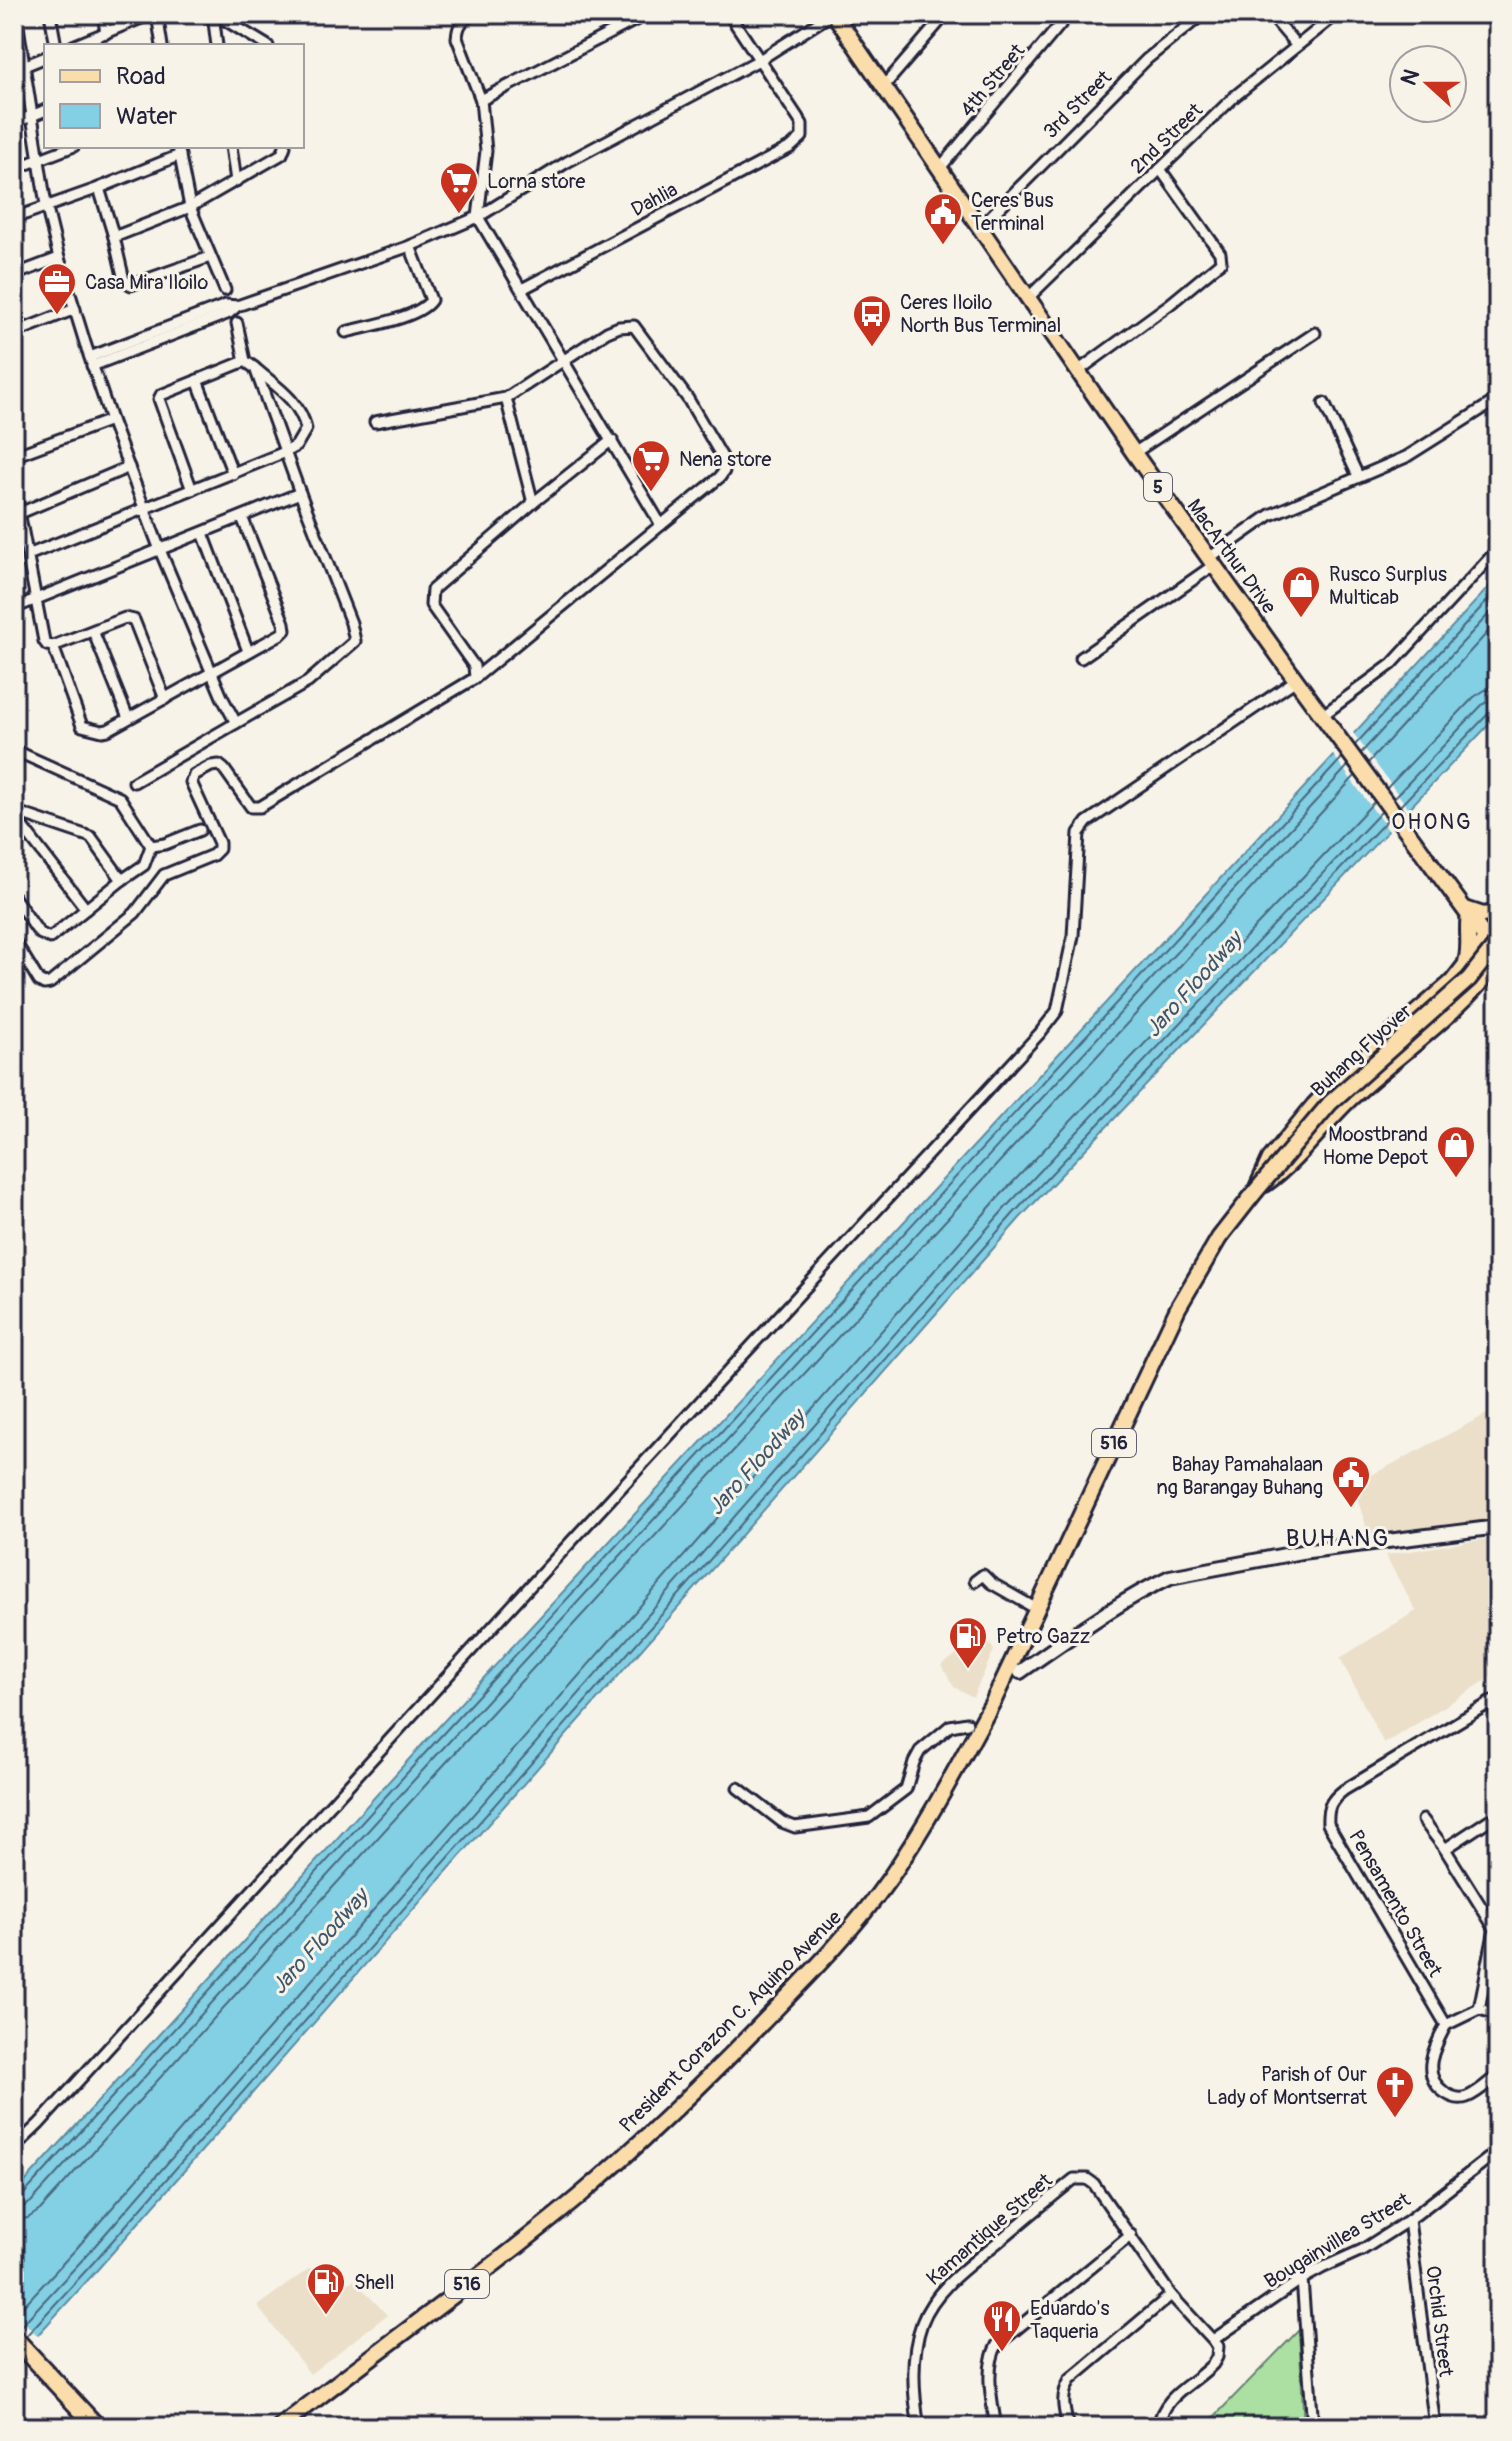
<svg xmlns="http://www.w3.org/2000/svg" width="1512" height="2441" font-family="Pangolin,sans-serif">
<rect width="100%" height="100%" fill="#f7f3e8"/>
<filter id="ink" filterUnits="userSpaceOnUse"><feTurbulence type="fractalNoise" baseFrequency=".0125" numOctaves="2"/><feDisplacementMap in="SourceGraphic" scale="16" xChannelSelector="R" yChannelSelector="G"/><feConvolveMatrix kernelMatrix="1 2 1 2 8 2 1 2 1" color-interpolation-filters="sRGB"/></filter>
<g filter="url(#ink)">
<!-- built -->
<g fill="#ebdfca">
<path d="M1498,1408V1520L1370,1539L1353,1485Z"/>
<path d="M1498,1537V1673L1384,1744L1340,1658L1416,1611L1385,1555Z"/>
<path d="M984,1637L994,1650L973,1697L954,1687L941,1665Z"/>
<path d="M310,2268L331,2292L354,2280L387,2315L310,2374L257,2306Z"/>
</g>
<!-- green -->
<path fill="#abe0a2" stroke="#66816e" stroke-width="2" d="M1299,2330L1304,2427H1204Z"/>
<!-- water -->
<path fill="#83cfe3" stroke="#5c8aa0" stroke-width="2" d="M1498,577V715L1020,1218L98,2269L14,2361V2194L421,1746Z"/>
<!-- pier -->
<g fill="#f7f3e8">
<path d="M1351,730L1411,812L1391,834L1331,752Z"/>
<path d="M14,2312L40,2338L16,2364L14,2362Z"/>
</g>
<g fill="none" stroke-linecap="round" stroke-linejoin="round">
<!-- shore -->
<g stroke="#49677e" stroke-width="2">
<path d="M1355,745L1498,589"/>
<path d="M1361,753L1498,604"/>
<path d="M1368,763L1498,621"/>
<path d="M1387,788L1474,697L1485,690L1498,688"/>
<path d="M1394,798L1482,705L1489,701L1498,700"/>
<path d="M1400,806L1489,713L1498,710"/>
<path d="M14,2198L23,2195L427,1751L1342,758"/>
<path d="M14,2208L23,2207L31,2202L434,1758L1348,766"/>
<path d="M14,2220L28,2218L40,2210L443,1766L1355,776"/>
<path d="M14,2316L76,2249L998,1198L1374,802"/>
<path d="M18,2329L85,2257L1007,1206L1381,812"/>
<path d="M26,2336L92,2264L1014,1213L1387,820"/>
</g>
<!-- minor casing -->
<g stroke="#22223b" stroke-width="15">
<g id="minor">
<path d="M16,14L46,205L59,258L86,346L111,420L160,550L222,697L236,723L308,682L355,641L351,623L300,493"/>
<path d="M50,14L56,46"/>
<path d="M103,14L106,33"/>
<path d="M157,14L162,46"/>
<path d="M213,14L217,46"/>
<path d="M215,14L268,46"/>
<path d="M1270,14L1297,46"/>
<path d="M1493,14L1498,22"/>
<path d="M73,46L151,14"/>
<path d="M14,70L46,57"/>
<path d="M884,86L946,14"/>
<path d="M481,100L647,14"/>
<path d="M14,123L46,110"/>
<path d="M178,146L190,207L225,290"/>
<path d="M231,146L236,181"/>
<path d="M940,168L1069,14"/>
<path d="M14,169L74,146"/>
<path d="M99,188L114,237"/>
<path d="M14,218L99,188L180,155"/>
<path d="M981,226L1147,59L1203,14"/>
<path d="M210,257L131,285L124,280L114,237L190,207L282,154L285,146"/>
<path d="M14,275L59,258"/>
<path d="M522,289L791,147L802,137V124L729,14"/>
<path d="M1029,297L1235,96L1337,14"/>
<path d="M346,332C368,326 419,318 431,300L410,246"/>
<path d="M14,333L75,309"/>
<path d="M90,357L226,305L237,306"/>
<path d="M92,366L229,313L237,306L410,246L478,217L567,162L761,59L832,14"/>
<path d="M1078,371L1170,304L1221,262L1220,253L1160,169"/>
<path d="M197,380L233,474"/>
<path d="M1324,403L1358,476"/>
<path d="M375,422L506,398L607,332L619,327L634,326L688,399L725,462L724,471L720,477L661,525"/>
<path d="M1134,453L1315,333"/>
<path d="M14,456L111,420"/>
<path d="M14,486L44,641L47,645L53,646L82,726L102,731L108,730L281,634L285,630L284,623L242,517"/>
<path d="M192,490L159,399L161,395L245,361"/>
<path d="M533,503L612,440"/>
<path d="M20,513L129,467"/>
<path d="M203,533L248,651"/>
<path d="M28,555L285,452L296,446L306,429C301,402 276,386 257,370"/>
<path d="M1209,558L1270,515L1406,457L1498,399"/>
<path d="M14,608L300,493L255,368L245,361L237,323"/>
<path d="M93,631L128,718"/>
<path d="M53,646L125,618L134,620L165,699"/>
<path d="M1081,658L1214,565"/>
<path d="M475,678L474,666L431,605L432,590L533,503L506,398"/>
<path d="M1323,715L1392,664L1498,549"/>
<path d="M14,750L120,798L151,846L144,865L122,880L50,938L39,933L14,897"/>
<path d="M134,782L236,723"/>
<path d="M14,811L91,837L122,880"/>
<path d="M14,816L86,909"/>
<path d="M151,846L165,844L200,830"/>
<path d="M14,940L39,981L44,984L50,983L135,913L164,875L213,855L219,849V843L191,782L194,775L211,766L219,765L224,769L251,807H260L475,678L661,525L478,217L486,151L481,100L457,38C458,24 462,21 473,14"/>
<path d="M975,1581L983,1575L991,1583L1035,1608"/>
<path d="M1498,1698L1344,1790C1331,1800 1327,1807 1328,1824L1446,2025C1435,2046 1419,2074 1444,2092C1451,2097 1459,2100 1467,2097C1478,2093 1489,2082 1498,2075"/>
<path d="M1489,1703L1498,1715"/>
<path d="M738,1788L782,1822L795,1827L869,1817L906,1789L914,1762L920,1751L950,1726L967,1723"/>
<path d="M1423,1820L1445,1849L1495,1929L1479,2009"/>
<path d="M1445,1849L1489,1820H1498"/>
<path d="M1446,2025L1479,2009L1490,2012L1498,2018"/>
<path d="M14,2148L39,2124L498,1621L1040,1033L1057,1011L1073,936L1079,833L1087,822L1296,680"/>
<path d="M1409,2220L1435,2427"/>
<path d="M1302,2279L1313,2427"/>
<path d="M1213,2340L1302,2279L1322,2268L1362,2250L1409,2220L1498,2151"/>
<path d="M919,2427C913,2393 910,2356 922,2323C935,2288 970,2265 998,2242C1023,2221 1048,2200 1074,2179H1087L1094,2184L1171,2295L1218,2346L1217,2357L1213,2364C1193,2385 1163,2395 1158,2427"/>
<path d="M996,2427C992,2402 984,2368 997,2345L1131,2235"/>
<path d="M1068,2427C1064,2409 1060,2397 1070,2380L1171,2295"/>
</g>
</g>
<!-- tertiary casing -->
<g stroke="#22223b" stroke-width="18">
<path id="tertiary" d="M1020,1672C1068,1639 1117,1602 1170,1577L1301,1552L1498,1527"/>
</g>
<!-- primary casing -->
<g stroke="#22223b" stroke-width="20">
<g id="primary">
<path d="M834,14L1134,453L1296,680L1498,955"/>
<path d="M1465,909L1483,915L1498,912"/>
<path d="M1466,962C1471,947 1466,931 1469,915"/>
<path d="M1265,1184C1298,1161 1321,1126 1351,1098C1398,1054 1462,1012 1498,960"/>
<path d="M280,2427C378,2350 481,2278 577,2198C642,2143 703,2084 762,2023C807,1977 853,1931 890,1878C929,1821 961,1760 994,1700L1178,1308L1219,1238L1255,1192L1270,1159L1314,1105L1340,1078L1452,982L1498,923"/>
</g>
</g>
<!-- trunk casing -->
<g stroke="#22223b" stroke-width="22">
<path id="trunk" d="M14,2338L97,2427"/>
</g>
<!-- minor -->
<use href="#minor" stroke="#f7f3e8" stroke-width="9"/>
<!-- tertiary -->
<use href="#tertiary" stroke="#f7f3e8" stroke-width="12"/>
<!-- primary -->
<use href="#primary" stroke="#faddab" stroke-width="14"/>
<!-- trunk -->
<use href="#trunk" stroke="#faddab" stroke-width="16"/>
<!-- primary-bridge casing -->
<g stroke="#22223b" stroke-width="20" stroke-linecap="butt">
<path id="primary-bridge" d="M1255,1192L1330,1103L1469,979L1498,942"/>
</g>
<!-- primary-bridge -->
<use href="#primary-bridge" stroke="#faddab" stroke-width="14"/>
</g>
</g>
<!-- icons -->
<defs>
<g id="supermarket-pin" transform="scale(2)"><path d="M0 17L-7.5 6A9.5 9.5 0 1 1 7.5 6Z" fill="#c8321e" stroke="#f7f3e8"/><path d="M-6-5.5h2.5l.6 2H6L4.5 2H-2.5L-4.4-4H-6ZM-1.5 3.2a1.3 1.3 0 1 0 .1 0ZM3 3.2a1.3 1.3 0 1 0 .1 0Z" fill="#fff"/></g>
<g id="civic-pin" transform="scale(2)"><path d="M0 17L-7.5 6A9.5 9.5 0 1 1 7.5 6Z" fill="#c8321e" stroke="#f7f3e8"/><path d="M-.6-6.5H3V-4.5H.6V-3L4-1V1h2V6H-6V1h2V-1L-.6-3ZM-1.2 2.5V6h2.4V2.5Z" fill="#fff"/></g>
<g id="office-pin" transform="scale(2)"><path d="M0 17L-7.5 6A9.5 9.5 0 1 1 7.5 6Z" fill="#c8321e" stroke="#f7f3e8"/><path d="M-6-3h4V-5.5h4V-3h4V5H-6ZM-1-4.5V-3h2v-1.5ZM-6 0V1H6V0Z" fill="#fff"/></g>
<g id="bus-pin" transform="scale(2)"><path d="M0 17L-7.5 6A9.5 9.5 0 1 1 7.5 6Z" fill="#c8321e" stroke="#f7f3e8"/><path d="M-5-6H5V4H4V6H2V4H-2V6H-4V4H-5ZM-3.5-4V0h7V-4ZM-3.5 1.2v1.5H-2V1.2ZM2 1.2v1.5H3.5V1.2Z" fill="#fff"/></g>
<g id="shop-pin" transform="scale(2)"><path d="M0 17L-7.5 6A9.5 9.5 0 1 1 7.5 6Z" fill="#c8321e" stroke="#f7f3e8"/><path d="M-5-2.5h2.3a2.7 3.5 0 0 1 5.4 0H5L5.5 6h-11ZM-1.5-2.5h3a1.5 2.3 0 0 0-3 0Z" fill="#fff"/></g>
<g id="fuel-pin" transform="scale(2)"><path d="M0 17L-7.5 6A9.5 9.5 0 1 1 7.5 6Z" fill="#c8321e" stroke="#f7f3e8"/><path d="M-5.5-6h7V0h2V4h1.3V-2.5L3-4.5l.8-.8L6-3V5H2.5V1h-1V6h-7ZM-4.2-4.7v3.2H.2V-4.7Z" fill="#fff"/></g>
<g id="church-pin" transform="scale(2)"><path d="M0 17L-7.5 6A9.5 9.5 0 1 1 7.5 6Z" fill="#c8321e" stroke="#f7f3e8"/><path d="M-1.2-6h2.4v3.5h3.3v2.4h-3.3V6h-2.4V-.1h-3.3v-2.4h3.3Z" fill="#fff"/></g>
<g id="restaurant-pin" transform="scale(2)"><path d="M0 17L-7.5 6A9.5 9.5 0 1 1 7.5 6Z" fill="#c8321e" stroke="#f7f3e8"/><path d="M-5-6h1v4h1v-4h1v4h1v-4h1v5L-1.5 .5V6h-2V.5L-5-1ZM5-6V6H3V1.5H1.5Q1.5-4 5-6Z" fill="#fff"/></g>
</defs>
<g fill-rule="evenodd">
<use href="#supermarket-pin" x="459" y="181"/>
<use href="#civic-pin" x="943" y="212"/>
<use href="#office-pin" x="57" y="282"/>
<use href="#bus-pin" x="872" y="314"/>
<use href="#supermarket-pin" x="651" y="459"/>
<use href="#shop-pin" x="1301" y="585"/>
<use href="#shop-pin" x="1456" y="1145"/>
<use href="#civic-pin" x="1351" y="1475"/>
<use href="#fuel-pin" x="968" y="1636"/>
<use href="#church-pin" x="1395" y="2085"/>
<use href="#fuel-pin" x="326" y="2282"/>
<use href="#restaurant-pin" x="1002" y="2319"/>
</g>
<g text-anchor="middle" stroke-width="6" stroke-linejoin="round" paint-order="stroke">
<!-- shield labels -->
<g fill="#f7f3e8" stroke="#62616f" stroke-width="2">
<rect x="1144" y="473" width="28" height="28" rx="6"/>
<rect x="1092" y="1429" width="44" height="28" rx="6"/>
<rect x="445" y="2270" width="44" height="28" rx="6"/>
</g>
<g font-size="18" font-weight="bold" fill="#22223b">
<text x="1158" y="493">5</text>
<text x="1114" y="1449">516</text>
<text x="467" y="2290">516</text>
</g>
<!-- street labels -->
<g font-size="20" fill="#22223b" stroke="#f7f3e8">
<text transform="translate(992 80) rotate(-50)" y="7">4th Street</text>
<text transform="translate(1077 104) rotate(-45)" y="7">3rd Street</text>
<text transform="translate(1166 138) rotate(-44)" y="7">2nd Street</text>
<text transform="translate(654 199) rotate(-28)" y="7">Dahlia</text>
<text transform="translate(1232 556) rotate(54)" y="7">MacArthur Drive</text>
<text transform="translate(1361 1050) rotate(-42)" y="7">Buhang Flyover</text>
<text transform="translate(1396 1903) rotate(60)" y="7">Pensamento Street</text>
<text transform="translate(730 2021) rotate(-45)" y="7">President Corazon C. Aquino Avenue</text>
<text transform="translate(989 2229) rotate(-41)" y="7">Kamantique Street</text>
<text transform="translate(1337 2240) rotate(-31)" y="7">Bougainvillea Street</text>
<text transform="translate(1440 2321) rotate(83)" y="7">Orchid Street</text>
</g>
<!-- poi labels -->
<g font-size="20" fill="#22223b" stroke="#f7f3e8" text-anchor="start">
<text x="487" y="188">Lorna store</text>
<text x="971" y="207">Ceres Bus<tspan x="971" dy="23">Terminal</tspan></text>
<text x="85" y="289">Casa Mira Iloilo</text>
<text x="900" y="309">Ceres Iloilo<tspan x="900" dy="23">North Bus Terminal</tspan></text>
<text x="679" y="466">Nena store</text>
<text x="1329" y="581">Rusco Surplus<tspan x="1329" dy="23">Multicab</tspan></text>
<text x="1428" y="1141" text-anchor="end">Moostbrand<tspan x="1428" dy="23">Home Depot</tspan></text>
<text x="1323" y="1471" text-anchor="end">Bahay Pamahalaan<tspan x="1323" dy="23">ng Barangay Buhang</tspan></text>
<text x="996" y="1643">Petro Gazz</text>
<text x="1367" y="2081" text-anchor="end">Parish of Our<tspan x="1367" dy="23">Lady of Montserrat</tspan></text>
<text x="354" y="2289">Shell</text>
<text x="1030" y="2315">Eduardo's<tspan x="1030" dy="23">Taqueria</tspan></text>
</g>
<!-- neighbourhood labels -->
<g font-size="22" letter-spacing="2" fill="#22223b" stroke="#f7f3e8">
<text x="1432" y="829">OHONG</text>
</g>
<!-- water labels -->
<g font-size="22" font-style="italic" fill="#3f566d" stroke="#f7f3e8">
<text transform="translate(1193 984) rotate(-48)" y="8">Jaro Floodway</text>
<text transform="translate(756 1462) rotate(-48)" y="8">Jaro Floodway</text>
<text transform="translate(319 1941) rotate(-48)" y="8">Jaro Floodway</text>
</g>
<!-- quarter labels -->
<g font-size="24" letter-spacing="2" fill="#22223b" stroke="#f7f3e8">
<text x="1338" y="1546">BUHANG</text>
</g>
</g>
<!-- margin -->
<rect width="1512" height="2441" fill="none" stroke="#f7f3e8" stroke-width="48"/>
<rect x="24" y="24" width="1464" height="2393" fill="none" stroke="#22223b" stroke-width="3" filter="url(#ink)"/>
<!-- legend -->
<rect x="44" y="44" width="260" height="104" fill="#f7f3e8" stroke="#a29fa3" stroke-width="2"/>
<rect x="60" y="70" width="40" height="12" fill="#faddab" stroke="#a29fa3" stroke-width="2"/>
<text x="116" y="84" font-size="24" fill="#22223b">Road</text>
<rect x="60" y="104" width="40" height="24" fill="#83cfe3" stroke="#a29fa3" stroke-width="2"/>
<text x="116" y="124" font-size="24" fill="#22223b">Water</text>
<!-- north arrow -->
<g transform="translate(1428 84) rotate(291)"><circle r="38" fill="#f7f3e8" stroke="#a29fa3" stroke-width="2"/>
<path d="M0-6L14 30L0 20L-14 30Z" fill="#c8321e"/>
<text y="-12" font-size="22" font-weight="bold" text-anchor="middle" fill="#22223b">N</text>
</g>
</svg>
